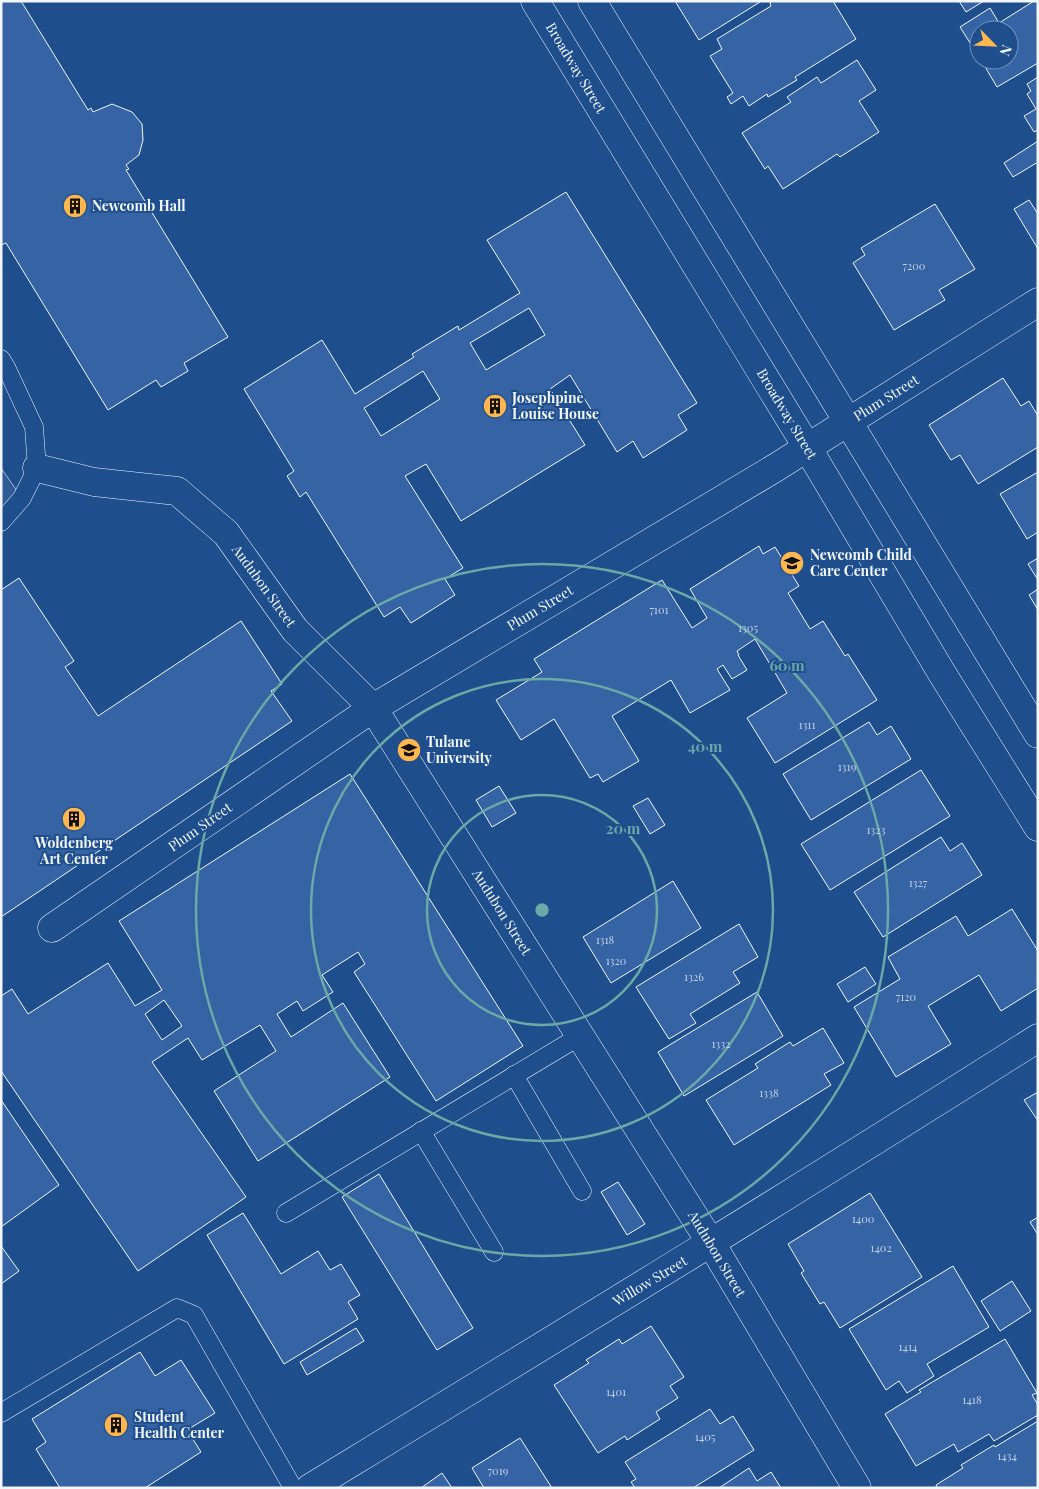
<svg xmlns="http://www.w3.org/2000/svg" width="1039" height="1489" font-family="'Playfair Display',serif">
<rect width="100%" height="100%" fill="#1f4e8c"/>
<!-- built -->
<path fill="#305b95" stroke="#a8bbd7" d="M1,468L22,498L1,512Z"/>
<!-- building -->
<g fill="#3563a3" stroke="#f2f6ff" fill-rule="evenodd">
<path d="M1,1H21L88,110L91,108L93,112L112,104L132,112L142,124L143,140L139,155L126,165L129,169L126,170L228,337L184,363L188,371L161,387L156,380L108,410L6,243L1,245Z"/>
<path d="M675,1H759L760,2L699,40Z"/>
<path d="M772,1H833L856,39L795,77L797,80L768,97L767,94L749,106L743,96L731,104L727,97L733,93L710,56L722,49L717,39L771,6L770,3Z"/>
<path d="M959,1H984L966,12Z"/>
<path d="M1034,1H1038V63L997,87L981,60H1009V30H979V57L960,27L990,8L999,23Z"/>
<path d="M857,60L876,90L859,101L879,132L840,157L837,154L783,189L768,166L765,169L742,133L791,102L787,97L817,77L821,83Z"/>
<path d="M1038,77V130L1034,132L1024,116L1036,109L1027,94L1031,91L1027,84Z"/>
<path d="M1038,141V162L1013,177L1004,163Z"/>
<path d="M566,192L697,403L678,415L687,430L643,458L633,441L617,452L570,375L550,389L585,445L461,521L426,464L405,476L463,568L445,579L455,595L411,623L400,607L384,617L306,492L300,497L287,476L294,471L244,389L322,340L355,394L414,357L412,354L458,326L459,330L520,293L487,240ZM529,308L545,335L486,370L470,343ZM423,371L440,399L381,436L364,408Z"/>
<path d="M1029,200L1038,214V249L1014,209Z"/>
<path d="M935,204L975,269L939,290L945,300L894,330L853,263L865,255L861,248Z"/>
<path d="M1003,378L1021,406L1029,401L1038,416V447L978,484L960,455L951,460L929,425Z"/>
<path d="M1038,472V532L1027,539L1000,494Z"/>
<path d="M759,546L763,554L775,547L799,586L788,593L810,629L823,621L845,656L848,654L877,700L775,763L747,718L787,693L755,639L737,651L739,655H738L747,670L732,679L723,665L717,669L730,690L690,713L671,680L612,716L639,761L603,782L598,774L590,778L554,719L521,740L496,700L542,672L534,659L662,580L692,628L707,618L690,589Z"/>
<path d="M1038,558V580L1028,564Z"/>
<path d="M19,578L74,661L65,667L98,716L241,621L282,684L271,691L292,721L1,917V590Z"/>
<path d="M1038,589V610L1029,595Z"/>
<path d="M869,722L877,735L891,726L911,759L811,820L783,774Z"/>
<path d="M921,770L950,816L830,890L801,844Z"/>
<path d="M350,774L523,1046L436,1101L354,972L365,964L358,952L322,975L333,992L303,1011L297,1001L277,1014L291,1037L343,1003L390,1077L258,1161L214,1091L276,1051L260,1025L202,1060L188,1038L152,1062L246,1197L138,1271L1,1071V996L12,989L28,1014L108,963L135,1006L162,990L119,921ZM164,1000L182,1026L162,1040L145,1014Z"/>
<path d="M499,786L516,813L492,827L476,800Z"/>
<path d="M648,798L665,825L650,834L633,806Z"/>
<path d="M941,837L950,851L962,843L982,875L883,937L854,892Z"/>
<path d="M673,881L701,928L611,983L583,937Z"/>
<path d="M1012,909L1038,951V988L1001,1011L979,975L928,1006L951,1044L896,1077L854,1007L900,979L888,957L956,916L968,936Z"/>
<path d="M739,924L758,957L733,972L740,983L690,1014L696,1023L669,1039L636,987Z"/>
<path d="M865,967L876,984L848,1002L837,984Z"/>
<path d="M757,992L783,1036L684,1096L658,1052Z"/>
<path d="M823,1028L844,1063L824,1074L831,1085L734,1145L706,1100L758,1068L755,1064L790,1042L793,1046Z"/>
<path d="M1038,1092V1121L1024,1100Z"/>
<path d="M1,1100L59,1185L1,1227Z"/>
<path d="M379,1174L473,1328L437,1350L342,1197Z"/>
<path d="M618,1182L645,1224L627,1235L601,1192Z"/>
<path d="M870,1193L922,1277L840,1328L824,1302L820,1304L801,1273L804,1271L788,1244Z"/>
<path d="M243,1213L281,1274L318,1251L330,1270L341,1264L360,1295L348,1302L358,1319L284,1364L207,1235Z"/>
<path d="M1038,1217V1235L1030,1222Z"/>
<path d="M1,1246L19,1271L1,1284Z"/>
<path d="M953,1266L989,1327L927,1364L934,1376L907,1393L899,1381L886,1390L849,1329Z"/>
<path d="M1012,1281L1031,1311L1000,1331L981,1301Z"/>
<path d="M651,1326L684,1377L670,1386L678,1398L656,1412L660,1419L627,1440L625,1436L598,1453L554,1385L589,1363L586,1360L619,1339L622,1344Z"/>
<path d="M356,1328L364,1341L307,1375L300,1362Z"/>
<path d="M1005,1339L1037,1393L1032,1395L1038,1405V1415L994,1441L989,1434L958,1452L954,1444L916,1466L885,1414L921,1392L919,1390Z"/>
<path d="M140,1352L155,1376L181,1360L215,1413L187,1430L201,1452L145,1488H60L36,1449L46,1442L32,1419Z"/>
<path d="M710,1409L720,1424L733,1416L754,1450L693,1488H635L631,1482L636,1479L625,1462Z"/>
<path d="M1038,1421V1488H937L936,1485L963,1468L961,1465L994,1445L995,1447Z"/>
<path d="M520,1438L552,1488H484L472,1468Z"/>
<path d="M749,1468L757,1481L771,1472L781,1488H719Z"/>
<path d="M442,1473L452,1488H421Z"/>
</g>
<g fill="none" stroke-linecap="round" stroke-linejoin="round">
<!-- service casing -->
<g stroke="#f2f6ff" stroke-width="19">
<g id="service">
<path d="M1,359L6,367L34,427L37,468L22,498L1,522"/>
<path d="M514,1075L582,1191"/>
<path d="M421,1131L494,1252"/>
<path d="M286,1213L580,1036"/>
<path d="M1,1413L177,1308L194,1315L293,1488"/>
</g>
</g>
<!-- minor casing -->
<g stroke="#f2f6ff" stroke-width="29">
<g id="minor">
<path d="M37,468L94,482L177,491L226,533L295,630L373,708L711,1243L857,1488"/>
<path d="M52,928L373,708L775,468L1038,302"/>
<path d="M310,1488C554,1339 797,1191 1038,1038"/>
</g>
</g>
<!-- tertiary casing -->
<g stroke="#f2f6ff" stroke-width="29">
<g id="tertiary">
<path d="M535,1L807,447L943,675L1038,827"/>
<path d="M592,1L1038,734"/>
</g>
</g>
<!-- service -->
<use href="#service" stroke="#1f4e8c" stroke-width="18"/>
<!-- minor -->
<use href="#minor" stroke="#1f4e8c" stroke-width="28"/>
<!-- tertiary -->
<use href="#tertiary" stroke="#1f4e8c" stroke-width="28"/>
</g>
<!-- distance rings -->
<g fill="none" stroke="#6aa9a8" stroke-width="2.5">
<circle cx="542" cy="910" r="115"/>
<circle cx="542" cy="910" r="231"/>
<circle cx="542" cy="910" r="346"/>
</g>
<!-- icons -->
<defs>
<g id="building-disc" transform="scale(1.25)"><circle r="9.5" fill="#ffb74d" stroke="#1f4e8c"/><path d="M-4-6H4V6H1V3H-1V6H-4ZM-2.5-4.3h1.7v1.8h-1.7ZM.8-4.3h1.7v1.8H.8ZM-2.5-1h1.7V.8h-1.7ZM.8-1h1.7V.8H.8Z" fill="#111"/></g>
<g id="school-disc" transform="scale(1.25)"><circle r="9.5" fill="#ffb74d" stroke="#1f4e8c"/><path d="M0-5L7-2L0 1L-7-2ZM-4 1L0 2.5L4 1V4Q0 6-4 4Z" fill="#111"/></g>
<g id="university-disc" transform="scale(1.25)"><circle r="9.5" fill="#ffb74d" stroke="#1f4e8c"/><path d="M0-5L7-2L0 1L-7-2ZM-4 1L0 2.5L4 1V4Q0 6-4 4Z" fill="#111"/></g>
</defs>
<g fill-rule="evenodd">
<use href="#building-disc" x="75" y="206"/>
<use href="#building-disc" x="495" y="406"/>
<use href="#school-disc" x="792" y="563"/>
<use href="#university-disc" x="409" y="750"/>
<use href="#building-disc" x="74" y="819"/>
<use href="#building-disc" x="116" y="1425"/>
</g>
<g text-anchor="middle" stroke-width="4" stroke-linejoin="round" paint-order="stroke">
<!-- number labels -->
<g font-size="11" fill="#c3d1e8">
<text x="914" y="270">7200</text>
<text x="659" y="614">7101</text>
<text x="748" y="632">1305</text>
<text x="807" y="729">1311</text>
<text x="847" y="771">1319</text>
<text x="876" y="834">1323</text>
<text x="918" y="887">1327</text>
<text x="605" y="944">1318</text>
<text x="616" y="965">1320</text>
<text x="694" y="981">1326</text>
<text x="906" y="1001">7120</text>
<text x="721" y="1048">1332</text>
<text x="769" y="1097">1338</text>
<text x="863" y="1223">1400</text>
<text x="881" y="1252">1402</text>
<text x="908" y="1351">1414</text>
<text x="616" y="1396">1401</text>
<text x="972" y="1404">1418</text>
<text x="705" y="1441">1405</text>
<text x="1007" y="1460">1434</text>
<text x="498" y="1475">7019</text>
</g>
<!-- street labels -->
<g font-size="14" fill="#f2f6ff" stroke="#1f4e8c">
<text transform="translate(576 68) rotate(59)" y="5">Broadway Street</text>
<text transform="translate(886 398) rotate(-32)" y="5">Plum Street</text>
<text transform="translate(787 414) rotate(59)" y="5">Broadway Street</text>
<text transform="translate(264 586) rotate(54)" y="5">Audubon Street</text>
<text transform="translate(540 608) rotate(-31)" y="5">Plum Street</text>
<text transform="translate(200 827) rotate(-35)" y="5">Plum Street</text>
<text transform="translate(502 912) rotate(58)" y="5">Audubon Street</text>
<text transform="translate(717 1254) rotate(59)" y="5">Audubon Street</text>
<text transform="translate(650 1281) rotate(-31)" y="5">Willow Street</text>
</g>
<!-- poi labels -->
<g font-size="14" font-weight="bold" fill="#f2f6ff" stroke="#1f4e8c" text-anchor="start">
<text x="92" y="211">Newcomb Hall</text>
<text x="512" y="403">Josephpine<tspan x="512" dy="16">Louise House</tspan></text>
<text x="810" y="560">Newcomb Child<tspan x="810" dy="16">Care Center</tspan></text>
<text x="426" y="747">Tulane<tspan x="426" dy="16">University</tspan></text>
<text x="74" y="848" text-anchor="middle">Woldenberg<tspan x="74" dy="16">Art Center</tspan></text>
<text x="134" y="1422">Student<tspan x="134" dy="16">Health Center</tspan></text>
</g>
</g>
<circle cx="542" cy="910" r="8" fill="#6aa9a8" stroke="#1f4e8c" stroke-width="2.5"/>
<g font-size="15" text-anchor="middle" font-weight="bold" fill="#6aa9a8" stroke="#1f4e8c" stroke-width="4" stroke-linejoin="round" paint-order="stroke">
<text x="787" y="671">60 m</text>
<text x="705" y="752">40 m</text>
<text x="623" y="834">20 m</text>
</g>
<!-- border -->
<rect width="1039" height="1489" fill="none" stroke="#f2f6ff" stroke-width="5"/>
<!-- north arrow -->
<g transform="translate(994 45) rotate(114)"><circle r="24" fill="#1f4e8c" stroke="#7391ba"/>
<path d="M0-4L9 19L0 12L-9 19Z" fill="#ffb74d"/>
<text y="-8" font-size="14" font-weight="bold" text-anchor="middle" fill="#f2f6ff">N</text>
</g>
</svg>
